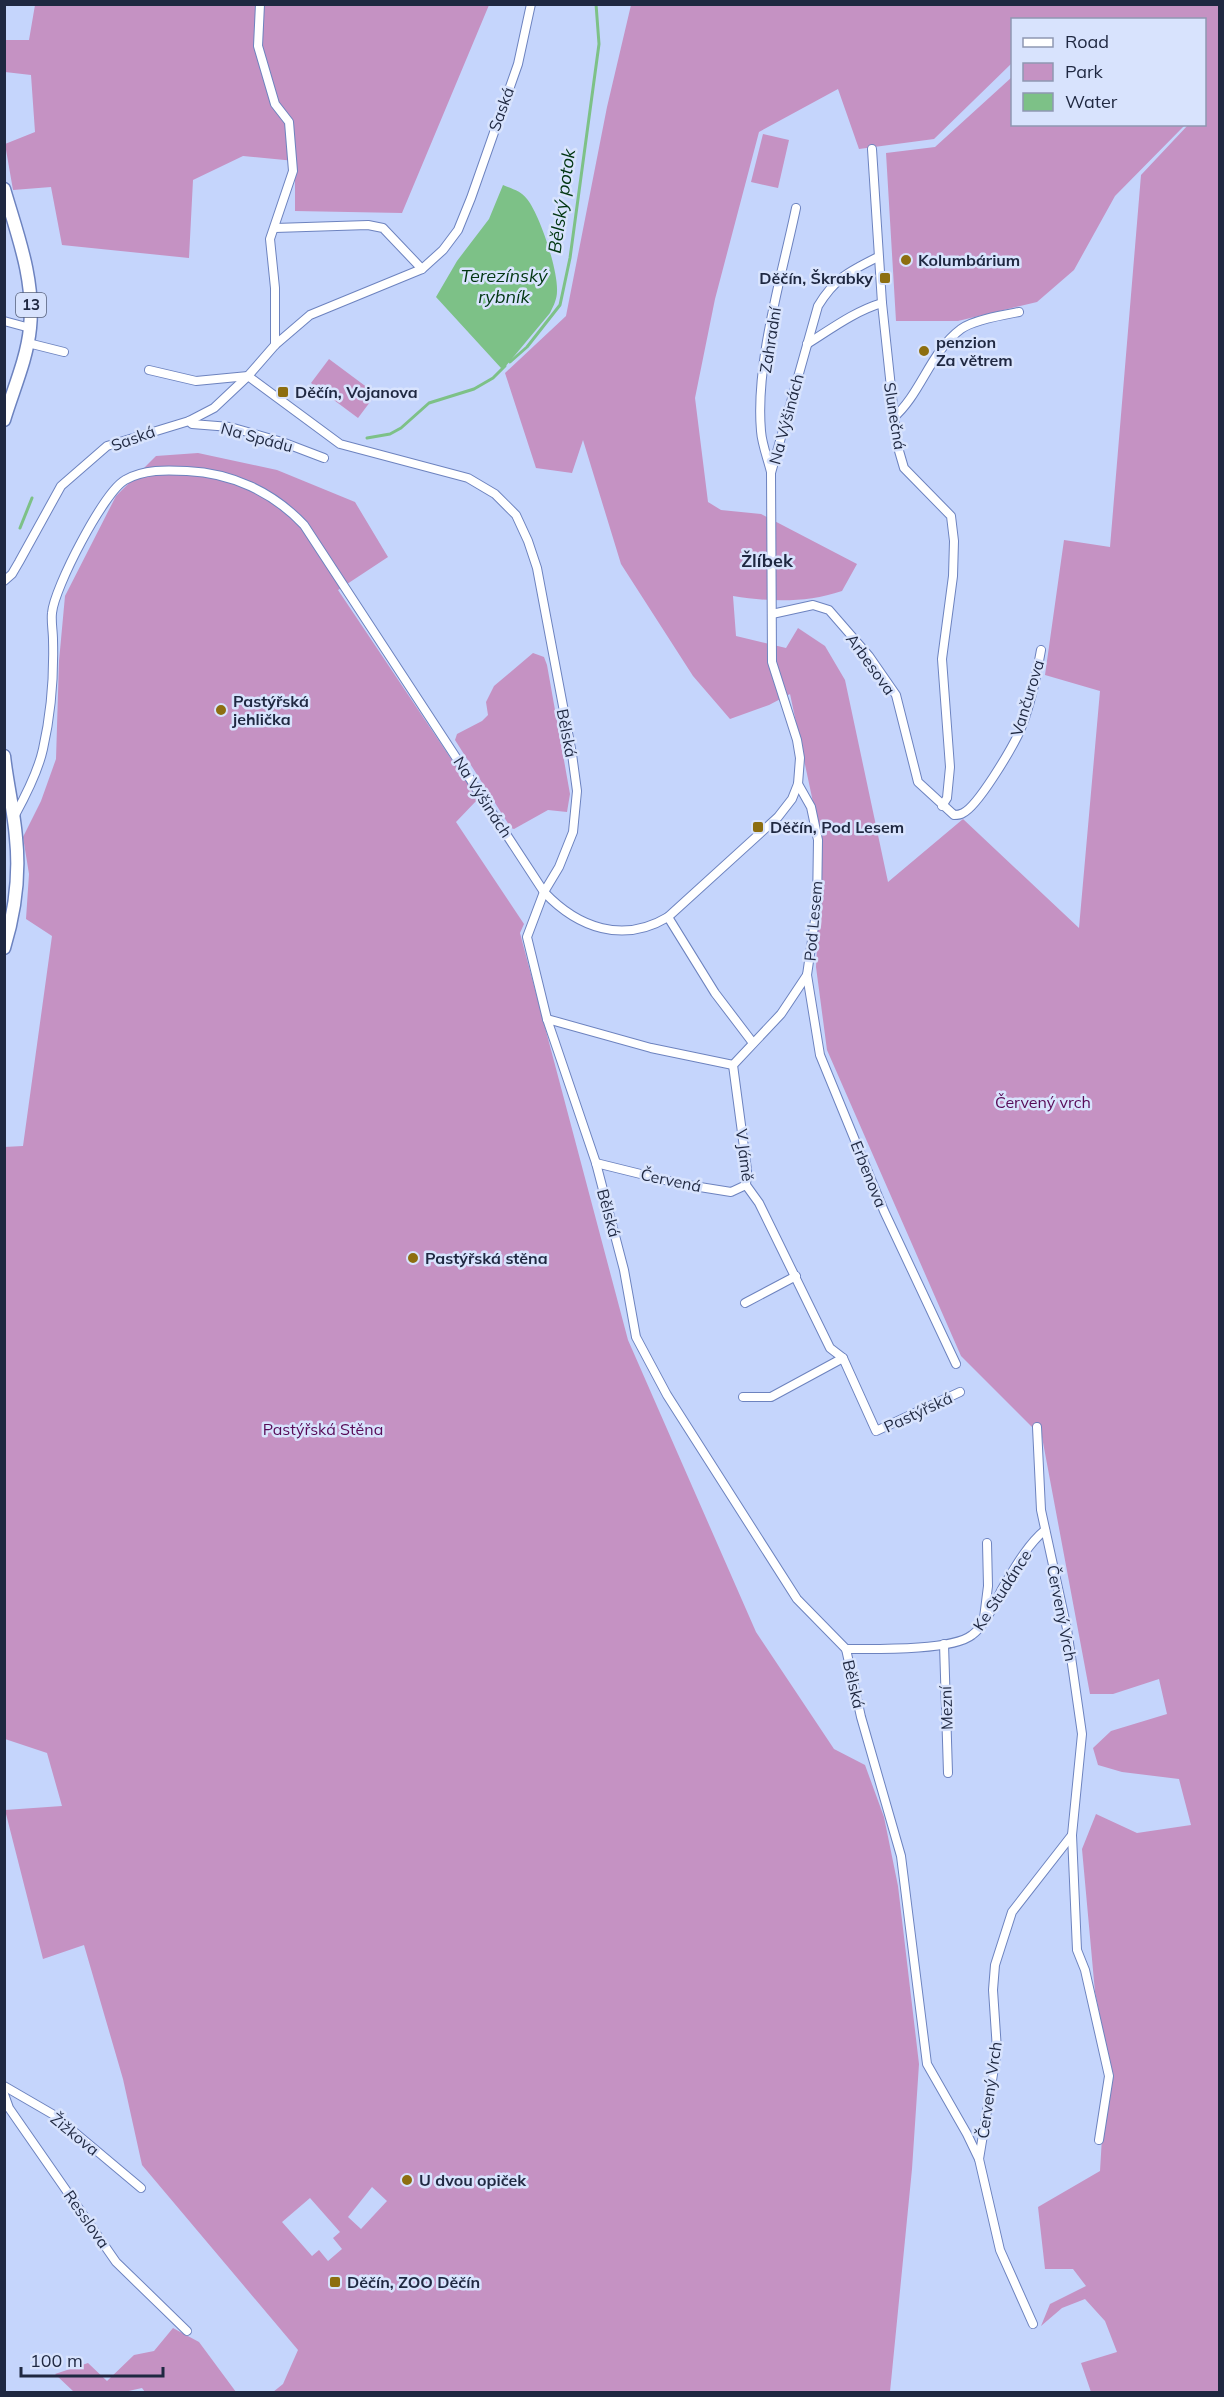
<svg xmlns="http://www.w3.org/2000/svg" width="1224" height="2397" font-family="Mulish,sans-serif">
<rect width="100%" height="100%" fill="#c5d5fc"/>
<!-- green -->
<g fill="#c592c3" fill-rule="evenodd">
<path d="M35,5H489L402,213L295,211V161L243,156L193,180L189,258L62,245L51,187L13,190L5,144L35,132L31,75L5,72V40H29Z"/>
<path d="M631,5H1219V2392H1091L1081,2363L1117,2352L1105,2321L1085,2299L1062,2308L1041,2326L1050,2304L1086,2286L1073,2269H1045L1038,2207L1100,2171L1102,2137L1112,2073L1095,1992L1082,1849L1096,1814L1137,1833L1191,1825L1179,1779L1122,1772L1098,1765L1093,1748L1111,1731L1167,1714L1159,1679L1113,1694H1090L1042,1437L961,1356L827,1050L816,967L821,868L817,821L790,694L769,705L730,719L693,676L621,564L583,440L572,473L536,468L505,373L566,316L607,107ZM1012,20H1204V124L1188,125L1141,175L1110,547L1064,540L1045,675L1100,691L1079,928L963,819L888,882L845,680L825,646L798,628L786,648L736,636L733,596C771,602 806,603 842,591L857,564L761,514L721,510L708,502L695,398L715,299L759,132L838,89L859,149L934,139L1012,63Z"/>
<path d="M1012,77V124L1185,125L1115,196L1074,270L1037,302L958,321H896L886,153L935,147Z"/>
<path d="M763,134L789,140L778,188L751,182Z"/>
<path d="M329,359L376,394L358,418L311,383Z"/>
<path d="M198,453L277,470L355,502L388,557L338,590L478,799L456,822L524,924L520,933L628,1340L756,1632L834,1749L865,1765L884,1817L898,1886L919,2064L912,2169L890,2392H273L283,2384L298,2350L142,2165L123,2079L84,1945L43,1959L5,1810L62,1806L47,1753L5,1739L4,1147L23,1146L52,936L26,919L29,874L23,837L41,801L56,759L59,661L65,596L116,496L156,456ZM372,2187L387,2201L361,2229L348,2217ZM310,2198L340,2232L333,2238L342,2249L328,2261L319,2250L312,2256L282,2222Z"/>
<path d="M533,653L544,657L547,665L570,794L567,812L548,810L514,829L511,828L455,740L457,734L482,721L488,715L486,702L494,686Z"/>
<path d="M173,2328L199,2342L236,2392H145L142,2388L124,2392H74L55,2374L88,2363L107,2381L134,2355L154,2351Z"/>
</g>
<!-- water -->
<path fill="#7dc187" d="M503,185C512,189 521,191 527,199C540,215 558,270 557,291C557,299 554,305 550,313L505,367L501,368L436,297L457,261L489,219Z"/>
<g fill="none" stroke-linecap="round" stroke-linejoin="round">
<!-- stream -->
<g stroke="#7dc187" stroke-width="3">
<path d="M510,362L527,347L560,305L570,258L599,44L596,4"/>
<path d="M367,438L390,434L401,428L429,403L474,389L493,378L505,366"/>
<path d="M20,528L32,498"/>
</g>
<!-- street casing -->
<g stroke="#6d83bf" stroke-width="10">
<g id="street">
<path d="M260,4L258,46L275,104L289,122L293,171L270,239L275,288V345"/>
<path d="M872,149L882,303L897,444L904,468L951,516L954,541L953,576L942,659L950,767L947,798L942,806"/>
<path d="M275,228L368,225L383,228L422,269"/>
<path d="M4,321L30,328"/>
<path d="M28,343L64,352"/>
<path d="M807,344C831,329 855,311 882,303"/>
<path d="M149,370L196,381L248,376"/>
<path d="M248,376L340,444L468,478L495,494L516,515L528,541L537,568L572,754L577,791L573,832L559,867L544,892L527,937L547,1019L596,1163L624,1270L636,1337L667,1395L797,1599L846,1649L861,1717L901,1856L927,2064L967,2134L979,2159"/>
<path d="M893,418C921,394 930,352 961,329C973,320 1003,315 1019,312"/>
<path d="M189,421L192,424L230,427L282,442L324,458"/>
<path d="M771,472C768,459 762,445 761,431C755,364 782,275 796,208"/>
<path d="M4,581L12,574L19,562L61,486L107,446L189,421L214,408L248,376L275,345L310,315L422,269L443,250L458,230L471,198L518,64L531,4"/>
<path d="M772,614L813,605L829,610L869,656L896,695L918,782L954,815C957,815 960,815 963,813C978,806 1010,751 1018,735C1030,709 1036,678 1041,650"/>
<path d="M798,784L811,807L818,840L817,906L807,975L781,1014L733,1065L747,1170L746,1185L759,1203L830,1348L843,1358L876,1431L960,1392"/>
<path d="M15,815C26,795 38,772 43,749C51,714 54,676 53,640C53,631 51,622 52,613C54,588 104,492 125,480C144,469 167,470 187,471C232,473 273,492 304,525L544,892C578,928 623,944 668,917L778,817L792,799L798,784L800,758L797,740L772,662L771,473L818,306C835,278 850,271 878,257"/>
<path d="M668,917L715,993L753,1043"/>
<path d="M807,975L820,1055L884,1211L956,1364"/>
<path d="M547,1019L651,1048L733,1065"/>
<path d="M596,1163L681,1184L731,1192L746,1185"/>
<path d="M745,1303L796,1276"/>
<path d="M743,1397H771L843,1358"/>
<path d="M984,1618L988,1586L987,1543"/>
<path d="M944,1644L948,1773"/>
<path d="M846,1649C873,1649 952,1651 972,1635C986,1625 994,1604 1002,1589C1014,1569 1027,1545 1045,1530"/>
<path d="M1072,1835L1077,1950L1085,1970L1109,2076L1099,2140"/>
<path d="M4,2086L54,2115L141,2188"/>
<path d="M4,2094L9,2108L116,2262L187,2331"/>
<path d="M1033,2324L1000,2250L979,2159L997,2050L993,1990L995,1965L1012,1912L1072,1835L1082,1734L1067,1629L1041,1510L1037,1427"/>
</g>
</g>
<!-- primary casing -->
<g stroke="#6d83bf" stroke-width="15">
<g id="primary">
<path d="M4,189C17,234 35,279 30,328C27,359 13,390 4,420"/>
<path d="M4,756C7,784 14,811 16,838C20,876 15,912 4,948"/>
</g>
</g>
<!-- street -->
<use href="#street" stroke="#fff" stroke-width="8"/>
<!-- primary -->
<use href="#primary" stroke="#fff" stroke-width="12"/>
</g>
<!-- markers -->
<g fill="#8d6e10" stroke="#d8e3fd" stroke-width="2">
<circle cx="906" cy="260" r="6"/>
<rect x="879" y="272" width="12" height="12" rx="3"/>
<circle cx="924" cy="351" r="6"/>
<rect x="277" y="386" width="12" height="12" rx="3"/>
<circle cx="221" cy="710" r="6"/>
<rect x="752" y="821" width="12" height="12" rx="3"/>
<circle cx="413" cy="1258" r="6"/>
<circle cx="407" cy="2180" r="6"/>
<rect x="329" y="2276" width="12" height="12" rx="3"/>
</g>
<g text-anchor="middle" stroke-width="5" stroke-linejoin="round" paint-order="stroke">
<!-- shield labels -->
<rect fill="#d8e3fd" stroke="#566079" stroke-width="1.5" x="16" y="293" width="30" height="24" rx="4.5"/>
<g font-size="15" font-weight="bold" fill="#1f2841">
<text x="31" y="310">13</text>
</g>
<!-- street labels -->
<g font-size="16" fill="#1f2841" stroke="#d8e3fd">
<text transform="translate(501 109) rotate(-70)" y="6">Saská</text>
<text transform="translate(770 340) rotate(-81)" y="6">Zahradní</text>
<text transform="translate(895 416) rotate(81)" y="6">Slunečná</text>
<text transform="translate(786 419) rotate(-75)" y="6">Na Výšinách</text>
<text transform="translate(257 437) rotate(15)" y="6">Na Spádu</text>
<text transform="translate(133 438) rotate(-20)" y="6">Saská</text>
<text transform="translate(871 664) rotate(54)" y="6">Arbesova</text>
<text transform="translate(1027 698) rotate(-73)" y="6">Vančurova</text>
<text transform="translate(567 733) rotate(79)" y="6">Bělská</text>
<text transform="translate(483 797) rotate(57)" y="6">Na Výšinách</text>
<text transform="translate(813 921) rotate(-85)" y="6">Pod Lesem</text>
<text transform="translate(745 1155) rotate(83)" y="6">V Jámě</text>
<text transform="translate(869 1174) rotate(68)" y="6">Erbenova</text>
<text transform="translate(671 1180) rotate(12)" y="6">Červená</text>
<text transform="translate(609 1213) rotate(75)" y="6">Bělská</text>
<text transform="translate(918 1412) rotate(-25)" y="6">Pastýřská</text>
<text transform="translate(1002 1590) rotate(-57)" y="6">Ke Studánce</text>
<text transform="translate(1062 1613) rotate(79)" y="6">Červený Vrch</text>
<text transform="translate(854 1684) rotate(77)" y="6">Bělská</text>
<text transform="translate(946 1708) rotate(-92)" y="6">Mezní</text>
<text transform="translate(989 2090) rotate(-82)" y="6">Červený Vrch</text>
<text transform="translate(75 2134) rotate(39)" y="6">Žižkova</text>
<text transform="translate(87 2219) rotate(55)" y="6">Resslova</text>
</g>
<!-- poi labels -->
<g font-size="16" font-weight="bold" fill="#1f2841" stroke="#d8e3fd" text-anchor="start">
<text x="918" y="266">Kolumbárium</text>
<text x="873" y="284" text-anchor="end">Děčín, Škrabky</text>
<text x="936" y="348">penzion<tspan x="936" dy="18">Za větrem</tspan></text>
<text x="295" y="398">Děčín, Vojanova</text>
<text x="233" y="707">Pastýřská<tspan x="233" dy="18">jehlička</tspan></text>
<text x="770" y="833">Děčín, Pod Lesem</text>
<text x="425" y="1264">Pastýřská stěna</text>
<text x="419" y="2186">U dvou opiček</text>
<text x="347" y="2288">Děčín, ZOO Děčín</text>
</g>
<!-- park labels -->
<g font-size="16" fill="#570a57" stroke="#d8e3fd">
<text x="1043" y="1108">Červený vrch</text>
<text x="323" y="1435">Pastýřská Stěna</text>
</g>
<!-- water labels -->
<g font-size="18" font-style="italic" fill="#013611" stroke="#d8e3fd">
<text transform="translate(562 201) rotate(-82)" y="6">Bělský potok</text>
<text x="504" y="282">Terezínský<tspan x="504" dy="21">rybník</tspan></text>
</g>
<!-- neighbourhood labels -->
<g font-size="18" font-weight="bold" fill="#1f2841" stroke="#d8e3fd">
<text x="767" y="567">Žlíbek</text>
</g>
</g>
<!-- border -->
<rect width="1224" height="2397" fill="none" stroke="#1f2841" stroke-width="12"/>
<!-- legend -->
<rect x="1011" y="18" width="195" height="108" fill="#d8e3fd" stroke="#8e98b2" stroke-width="1.5"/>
<rect x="1023" y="38" width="30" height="9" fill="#ffffff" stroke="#8e98b2" stroke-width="1.5"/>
<text x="1065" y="48" font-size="18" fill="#1f2841">Road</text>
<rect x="1023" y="63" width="30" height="18" fill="#c592c3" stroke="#8e98b2" stroke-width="1.5"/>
<text x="1065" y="78" font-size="18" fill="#1f2841">Park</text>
<rect x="1023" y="93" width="30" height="18" fill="#7dc187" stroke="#8e98b2" stroke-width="1.5"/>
<text x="1065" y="108" font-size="18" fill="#1f2841">Water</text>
<!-- scale -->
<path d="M21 2367v9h142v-9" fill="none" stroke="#1f2841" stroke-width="3"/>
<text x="30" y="2367" font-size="18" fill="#1f2841" stroke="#d8e3fd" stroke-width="4.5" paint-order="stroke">100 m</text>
</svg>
